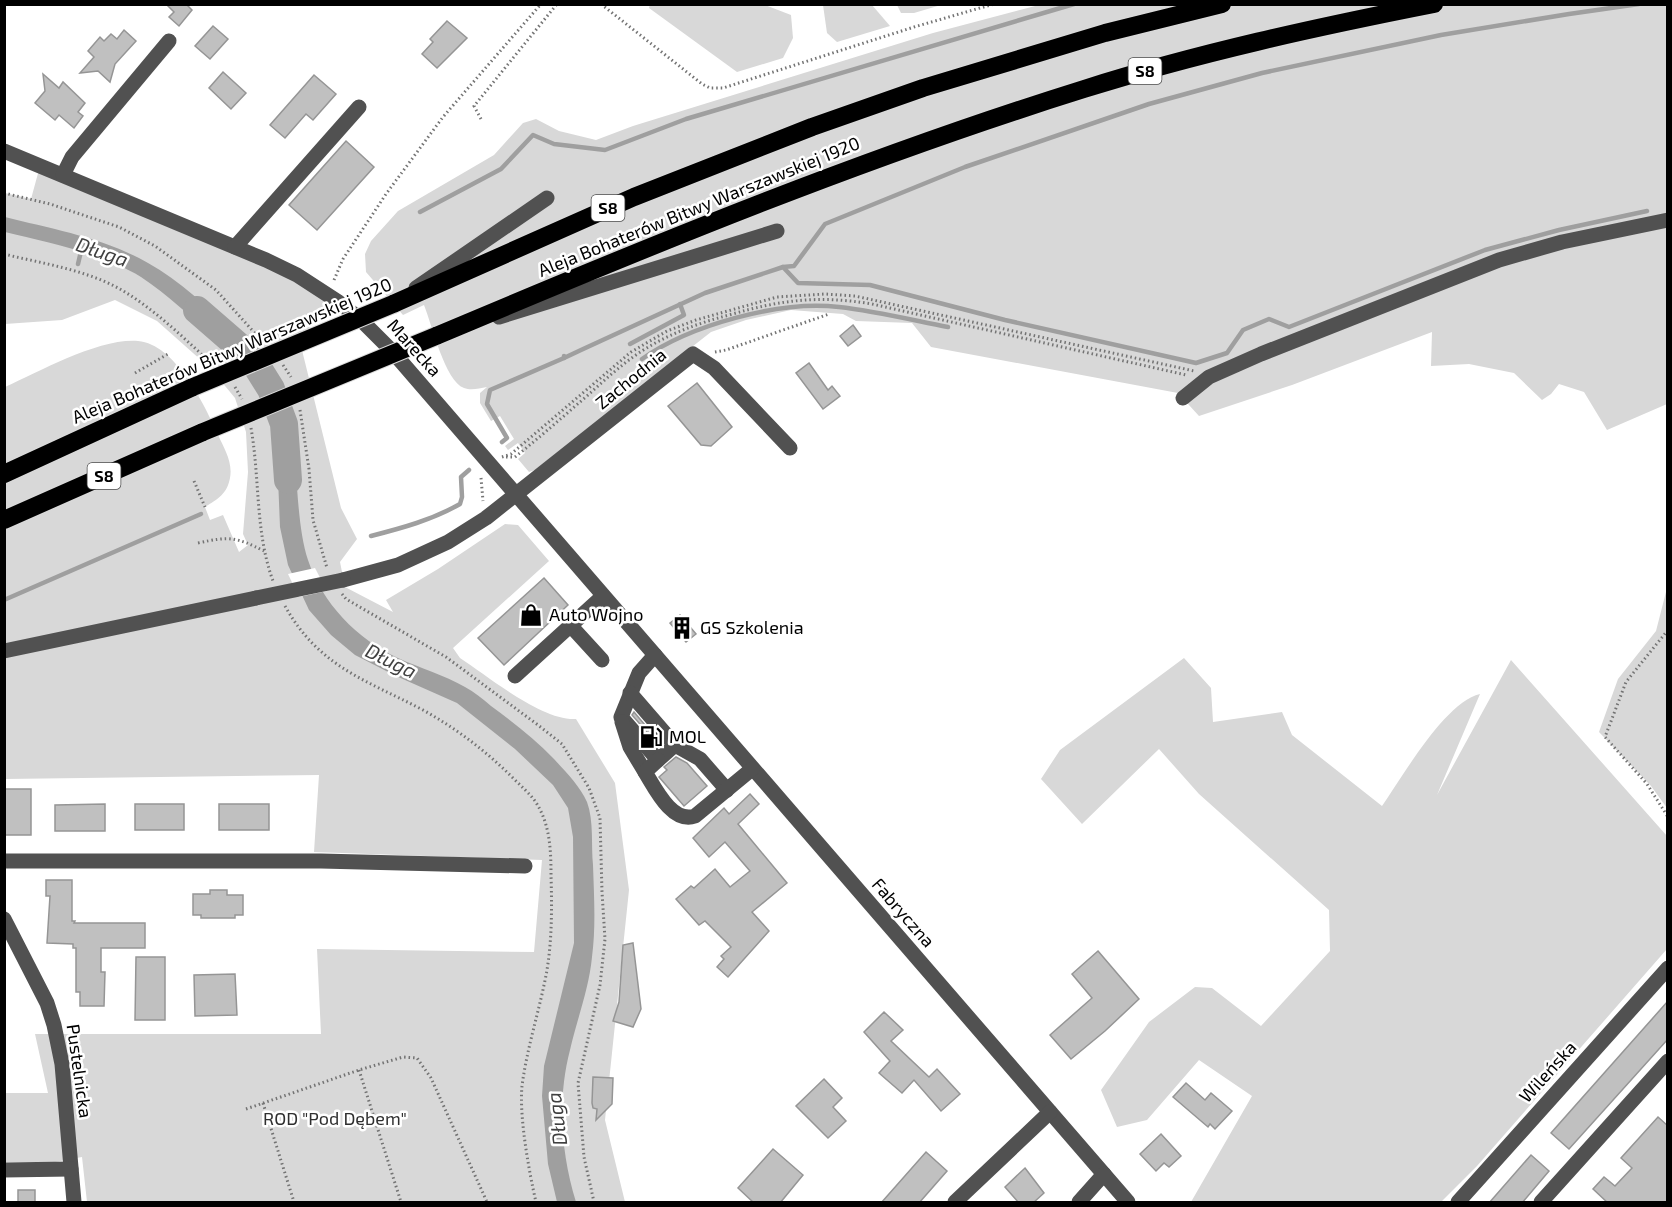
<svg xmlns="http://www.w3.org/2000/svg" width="1672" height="1207" font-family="'Exo 2',sans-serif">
<rect width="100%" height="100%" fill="#fff"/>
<!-- green -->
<g fill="#d8d8d8">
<path d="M650,4L765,5L791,15L793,38L783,58L737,72L649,8Z"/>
<path d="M823,5H872L890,26L837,42L827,33Z"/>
<path d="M897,5H941L914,13H901Z"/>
<path d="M1039,5H1667V404L1607,430L1584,392L1559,384L1551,394L1542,400L1514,373L1469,364L1431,366L1432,332L1292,385L1199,416L1178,393L931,347L912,323L856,321L843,314L791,310L746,320L711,332L535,470L529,472L518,459L525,453L518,443L508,450L505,446L514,439L500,416L491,421L480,403V393L487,387C479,388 472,391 464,388C445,381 432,325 424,305L403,315L366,272L365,254L371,241L398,211L494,155L523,123L536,119L559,131L596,140L633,126L933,33Z"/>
<path d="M40,166L266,260L337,301L299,338L341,508L357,539L340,562L345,587L393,612L386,600L438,569L505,524L518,525L549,561L453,648L460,658C489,677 542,721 576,719L615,783L629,890L605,1120L625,1202H87L82,1157L55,1162H5V1093H48L35,1034H321L317,949L534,952L542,860L314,852L319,775L5,779V387C41,371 99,338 138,341C175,344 205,405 218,435C224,448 233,462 230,478C227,494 218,499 205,507L210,520L223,515L239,552L248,545L243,534L248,472L246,432L235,398L211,369L157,321L115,300L62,320L5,324V193L31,199Z"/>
<path d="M1667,588V808L1651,786L1599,732L1618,679L1656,631Z"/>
<path d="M1184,658L1211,688L1213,722L1282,712L1292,735L1382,806C1403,776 1445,702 1480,694L1437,795L1511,660L1667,836V949L1477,1166L1441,1202H1191L1252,1096L1199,1060L1147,1120L1117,1127L1101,1090L1149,1022L1195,987L1212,988L1261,1026L1330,951L1329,910L1199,794L1159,749L1082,824L1041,779L1060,750Z"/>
</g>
<!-- water -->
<g fill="#9f9f9f">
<path d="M5,217C52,229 105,238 148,263C180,281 207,307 234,331L217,339C192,318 168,295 141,277C104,254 47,242 5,232Z"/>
<path d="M274,373L281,383L264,390L257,380Z"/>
<path d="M294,438C297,474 297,527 308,560C322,603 357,639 398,658C420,668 444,675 465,687C474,692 483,699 491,706C513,722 535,739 554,759C565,771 580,786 587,802C594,821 591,845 593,865C594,895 596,927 592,957C589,989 577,1019 570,1050C557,1100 561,1153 576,1202H557L548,1164L542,1096L544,1066L574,943L573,837L568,808L553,785L515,749L457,703L396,676L355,655L331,635L309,610L288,565L280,527L278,478L272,447Z"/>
</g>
<!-- pier -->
<path fill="#fff" d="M315,568L327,591L299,597L288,574Z"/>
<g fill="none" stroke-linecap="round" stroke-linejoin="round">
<!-- stream -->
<g stroke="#9f9f9f" stroke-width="4.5">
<path d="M420,212L501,169L533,135L554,144L605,150L686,119L1074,4"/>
<path d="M78,264L82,247"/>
<path d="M783,267L794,266L825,224L965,167L1149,104L1262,73L1441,35L1569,14L1639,4"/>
<path d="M630,344L684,315L680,304"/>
<path d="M564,356V358L581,350L705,293L783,267L798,283L870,285L1005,320L1196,363L1227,353L1243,330L1269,319L1289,327L1485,250L1559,230L1647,211"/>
<path d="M642,359C690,325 780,300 839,307C875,311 912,320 948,327"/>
<path d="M502,442L507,438L487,404L490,390L564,358"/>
<path d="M371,536C402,528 432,520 460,504L462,497L461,477L469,470"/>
<path d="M4,600L201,514"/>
</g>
<!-- river -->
<path stroke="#9f9f9f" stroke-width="28" d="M197,310L251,357L271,389L284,424L288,480"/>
</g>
<!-- building -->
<g fill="#c0c0c0" stroke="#959595" stroke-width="1.5">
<path d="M166,4H186L192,10L179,26L169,17L174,12Z"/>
<path d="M447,21L467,38L437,68L422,54L433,42L430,39Z"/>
<path d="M213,26L228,39L210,59L195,46Z"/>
<path d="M124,30L136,41L115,64L110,82L98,71L80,73L94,57L88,51L100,37L104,41L111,34L117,39Z"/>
<path d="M223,72L246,93L231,109L209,88Z"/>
<path d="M43,74L59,88L63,82L85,103L78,112L83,116L74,128L59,115L55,120L35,103L45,91Z"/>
<path d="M314,75L336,94L313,120L306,114L285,138L270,125Z"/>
<path d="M346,141L374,167L317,230L289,205Z"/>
<path d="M853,325L861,336L848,346L840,336Z"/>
<path d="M809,363L828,390L832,386L840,396L823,409L796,373Z"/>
<path d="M697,383L732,427L711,446L701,445L668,406Z"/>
<path d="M544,578L568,605L504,665L478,638Z"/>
<path d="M680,615L696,634L686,642L670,623Z"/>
<path d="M634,712L661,744L659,746L632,715Z"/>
<path d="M676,757L687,763L707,786L684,806L659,777L667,770L664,767Z"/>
<rect x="4" y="789" width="27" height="46"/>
<path d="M750,794L759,804L738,824L787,883L752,912L769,931L728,977L717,967L724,959L721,956L731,947L705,921L699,925L676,899L691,886L694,888L715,869L730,887L750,871L725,842L709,857L693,838L724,808L729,814Z"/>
<path d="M105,804V831H55V805Z"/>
<rect x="135" y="804" width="49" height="26"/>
<rect x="219" y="804" width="50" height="26"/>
<path d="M46,880H72V921H75L74,923H145V948H101V972H105L104,1006H80V992H76V948H73V944L47,943L50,896H46Z"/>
<path d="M210,890H227V895H243V915H235V918H201V915H193V894H210Z"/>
<path d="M633,943L641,1009L633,1027L613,1021L619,1002L623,945Z"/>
<path d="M1098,951L1139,999L1105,1031L1071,1059L1050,1035L1092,998L1072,974Z"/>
<path d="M136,957H165V1020H135Z"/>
<path d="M235,974L237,1015L195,1016L194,975Z"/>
<path d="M1668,1001V1039L1569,1149L1551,1133Z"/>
<path d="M884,1012L903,1030L891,1041L929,1077L937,1069L960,1094L941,1111L914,1080L902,1093L879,1073L890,1061L864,1032Z"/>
<path d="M593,1077L613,1078L612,1104L596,1120L597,1109L593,1108L592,1103Z"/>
<path d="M824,1079L842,1098L833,1107L846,1121L828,1138L796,1106Z"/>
<path d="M1186,1083L1205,1100L1211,1093L1232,1111L1215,1129L1210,1124L1208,1127L1173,1097Z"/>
<path d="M1658,1117L1668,1126V1203H1608L1593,1189L1604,1177L1615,1186L1632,1168L1621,1158Z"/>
<path d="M1161,1134L1181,1156L1169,1167L1164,1163L1156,1171L1140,1154Z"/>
<path d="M773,1149L803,1175L780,1203H754L738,1188Z"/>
<path d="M926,1152L947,1171L919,1203H881Z"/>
<path d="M1531,1155L1549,1171L1522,1203H1489Z"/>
<path d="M1025,1168L1044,1193L1033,1203H1019L1005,1187Z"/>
<rect x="18" y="1190" width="17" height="13"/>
</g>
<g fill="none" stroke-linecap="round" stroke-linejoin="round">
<!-- highway casing -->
<g stroke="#dbdbdb" stroke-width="20">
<g id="highway">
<path d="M393,304L634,197L812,127L923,88L1105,33L1222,4"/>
<path d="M436,336C649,246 863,158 1084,89C1198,53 1317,27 1434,4"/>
<path d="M4,474L193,387"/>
<path d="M4,520L203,432"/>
</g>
</g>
<!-- path -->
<g stroke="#737373" stroke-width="3" stroke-dasharray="1.5 3" stroke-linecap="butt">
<path d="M601,4L702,84L710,88H723L914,27L994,4"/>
<path d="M481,119L474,106L557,4"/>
<path d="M4,193L50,204L119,227L155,246L216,290L261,340"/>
<path d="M4,254C44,264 89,270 125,292C156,311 184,338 211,363"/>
<path d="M334,280L343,259L386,194L443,117L541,4"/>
<path d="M715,352L726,350L829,314"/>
<path d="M283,365L291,377"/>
<path d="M135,373L168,354"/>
<path d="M235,387L242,399"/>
<path d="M300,410L309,469L313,520L327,568"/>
<path d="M251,428C260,479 255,532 273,581"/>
<path d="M502,457L511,454L631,352L667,331L696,320L777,297L825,294L855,296L1194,371"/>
<path d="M506,457H515C540,437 564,416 588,395C606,379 624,362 645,349C671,333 699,323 729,315C780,300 819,295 872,304L1186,375"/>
<path d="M481,478L483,501"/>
<path d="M194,481L205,507"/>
<path d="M198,543C230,536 236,537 264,551"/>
<path d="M342,594L346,599L446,657L538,725L562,744L589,788L600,818L602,892L605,939L600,985L578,1083L584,1157L594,1202"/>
<path d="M285,606C319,667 366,680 423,710C457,729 486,751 513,778C521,786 529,793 535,801C550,823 551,850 551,875C552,907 552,939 547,970C540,1009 527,1047 522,1086C519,1116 529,1172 536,1202"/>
<path d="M1668,630L1626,682L1605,737L1647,784L1668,817"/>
<path d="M359,1070L401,1202"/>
<path d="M263,1103L294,1202"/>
<path d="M246,1109L359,1070L403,1057L417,1058L431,1078L487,1202"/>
</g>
<!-- minor -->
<g stroke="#515151" stroke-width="15">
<path d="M4,151L266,260L297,275L337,301L361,320L392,351L1128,1202"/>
<path d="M63,175L72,157L169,41"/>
<path d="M235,247L359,107"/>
<path d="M416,288L547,198"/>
<path d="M499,317L777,231"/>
<path d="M1183,398L1209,377L1261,354L1499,260L1562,242L1668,220"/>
<path d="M343,580L398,565L448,542L486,518L693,354L714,368L790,448"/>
<path d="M570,625L602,660"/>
<path d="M4,651L256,598"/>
<path d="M655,655L639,673L621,717L658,760L675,745"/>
<path d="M515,676L603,596"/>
<path d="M630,693L675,745L700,759L727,790"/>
<path d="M622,722L630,747L645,772"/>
<path d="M658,760L645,772C655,788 672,824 695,816L752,769"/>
<path d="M4,861H321L525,866"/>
<path d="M4,919L47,1003L54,1025L62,1064L74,1202"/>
<path d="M4,1170L71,1169"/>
<path d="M955,1202L1050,1112"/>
<path d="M1079,1202L1104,1174"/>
<path d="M1458,1202L1668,968"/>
<path d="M1541,1202L1668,1061"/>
</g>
<!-- highway -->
<use href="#highway" stroke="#000" stroke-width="18"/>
<!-- highway-bridge casing -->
<g stroke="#dbdbdb" stroke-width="20" stroke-linecap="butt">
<g id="highway-bridge">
<path d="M193,387L393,304"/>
<path d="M203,432L436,336"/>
</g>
</g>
<!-- minor-bridge -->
<path stroke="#515151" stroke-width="15" d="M256,598L343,580"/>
<!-- highway-bridge -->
<use href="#highway-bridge" stroke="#000" stroke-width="18"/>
</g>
<!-- icons -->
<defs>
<g id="shop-bare" transform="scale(1.8)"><path d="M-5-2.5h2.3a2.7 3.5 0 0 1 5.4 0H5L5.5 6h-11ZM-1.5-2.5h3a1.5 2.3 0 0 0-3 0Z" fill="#000" stroke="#fff" stroke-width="2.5" paint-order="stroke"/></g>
<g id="building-bare" transform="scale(1.8)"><path d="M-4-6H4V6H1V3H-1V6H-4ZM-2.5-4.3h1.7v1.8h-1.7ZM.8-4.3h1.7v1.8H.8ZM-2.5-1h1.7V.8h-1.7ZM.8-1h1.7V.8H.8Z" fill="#000" stroke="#fff" stroke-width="2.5" paint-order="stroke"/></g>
<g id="fuel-bare" transform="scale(1.8)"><path d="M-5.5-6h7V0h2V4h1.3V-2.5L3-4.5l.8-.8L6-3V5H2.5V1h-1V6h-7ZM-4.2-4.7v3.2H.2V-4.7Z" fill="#000" stroke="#fff" stroke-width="2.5" paint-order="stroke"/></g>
</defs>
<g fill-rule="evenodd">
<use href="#shop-bare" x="531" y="615"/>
<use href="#building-bare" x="682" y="628"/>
<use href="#fuel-bare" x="651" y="737"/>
</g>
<g text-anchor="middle" stroke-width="5" stroke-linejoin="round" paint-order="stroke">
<!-- shield labels -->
<g fill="#fff" stroke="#4c4c4c" stroke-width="1.5">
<rect x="1128.5" y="58" width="33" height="26" rx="4.5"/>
<rect x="591.5" y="195" width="33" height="26" rx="4.5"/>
<rect x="87.5" y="463" width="33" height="26" rx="4.5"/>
</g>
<g font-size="16" font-weight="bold" fill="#000">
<text x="1145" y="77">S8</text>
<text x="608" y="214">S8</text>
<text x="104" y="482">S8</text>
</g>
<!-- street labels -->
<g font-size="18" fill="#000" stroke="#fff">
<text transform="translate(699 207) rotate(-22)" y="6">Aleja Bohaterów Bitwy Warszawskiej 1920</text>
<text transform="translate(414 348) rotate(48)" y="6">Marecka</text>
<text transform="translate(232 351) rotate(-23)" y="6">Aleja Bohaterów Bitwy Warszawskiej 1920</text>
<text transform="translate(631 379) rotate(-39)" y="6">Zachodnia</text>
<text transform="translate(903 913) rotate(49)" y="6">Fabryczna</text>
<text transform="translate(79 1071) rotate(82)" y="6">Pustelnicka</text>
<text transform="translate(1548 1072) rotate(-48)" y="6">Wileńska</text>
</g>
<!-- poi labels -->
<g font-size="18" fill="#000" stroke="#fff" text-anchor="start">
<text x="549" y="621">Auto Wojno</text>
<text x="700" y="634">GS Szkolenia</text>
<text x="669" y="743">MOL</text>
</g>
<!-- park labels -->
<g font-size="18" fill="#2f2f2f" stroke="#fff">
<text x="335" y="1125">ROD "Pod Dębem"</text>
</g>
<!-- water labels -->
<g font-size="20" font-style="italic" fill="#404040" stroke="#fff">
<text transform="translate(102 252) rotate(19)" y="7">Długa</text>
<text transform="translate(391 661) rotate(26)" y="7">Długa</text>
<text transform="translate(557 1119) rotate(-97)" y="7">Długa</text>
</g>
</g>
<!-- border -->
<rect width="1672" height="1207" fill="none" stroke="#000000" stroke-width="12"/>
</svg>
